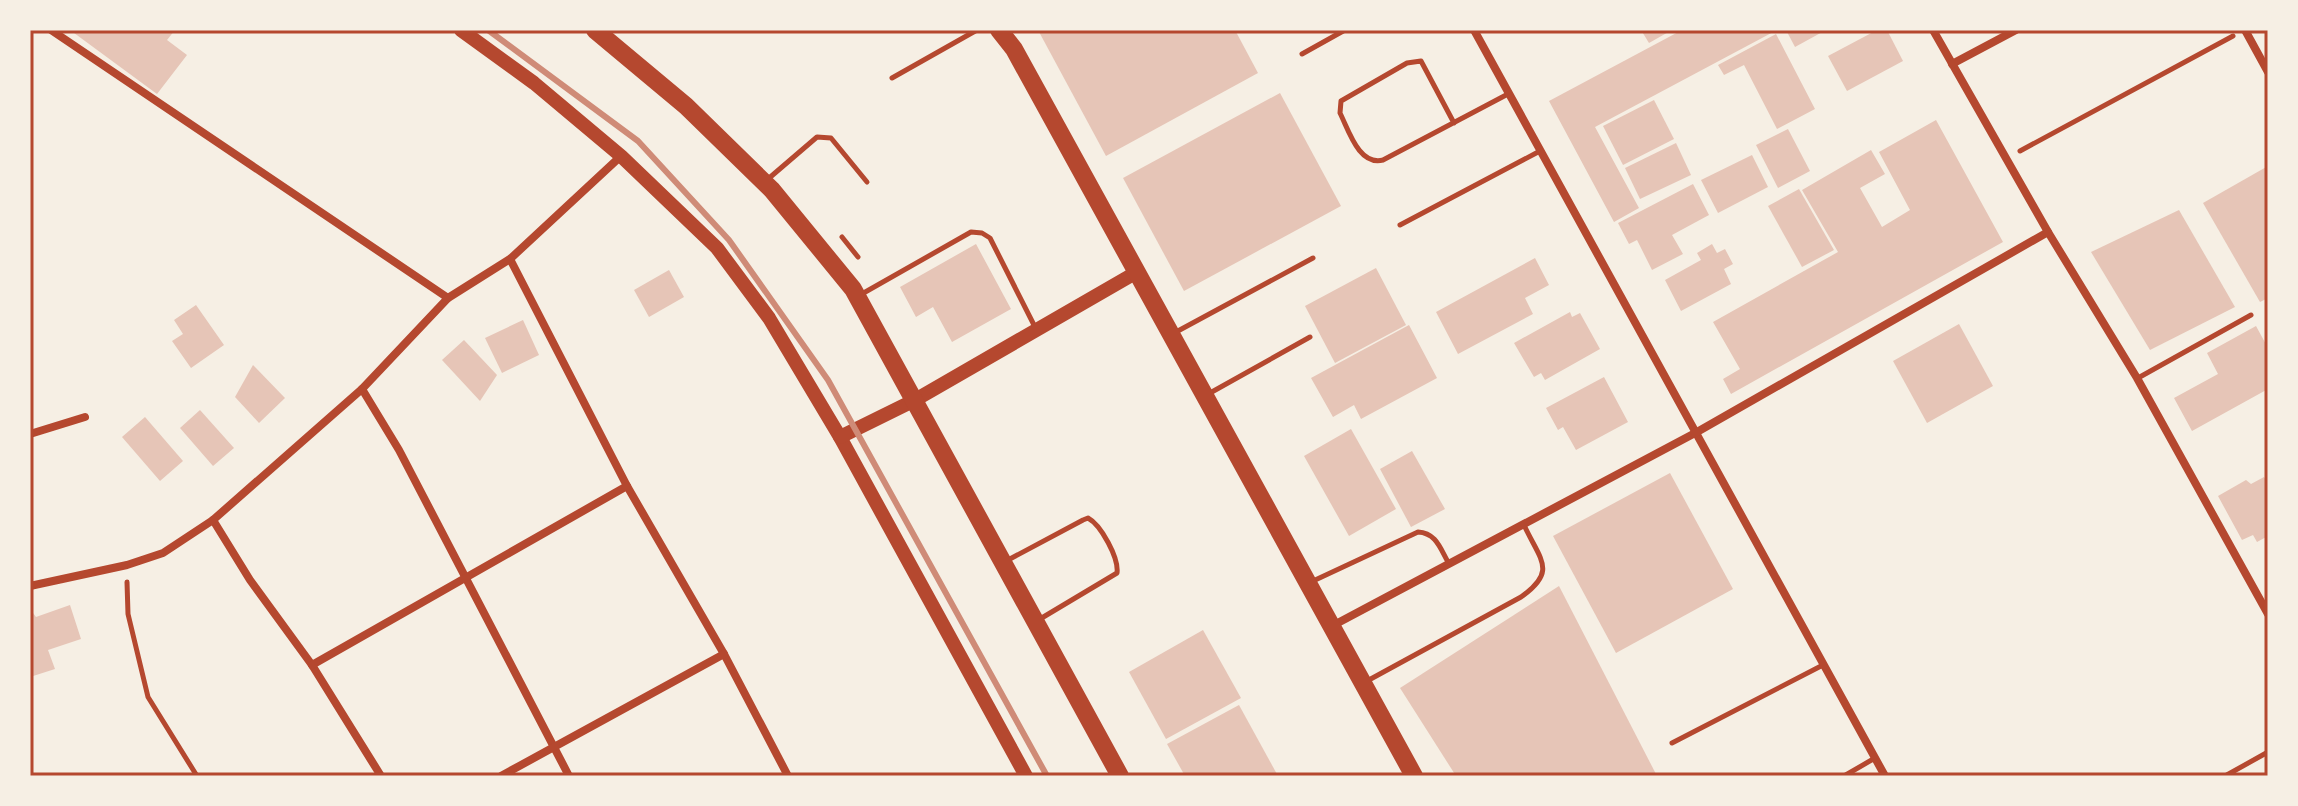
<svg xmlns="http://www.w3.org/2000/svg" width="2298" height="806" font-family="Manrope,sans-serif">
<rect width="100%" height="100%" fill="#f6efe4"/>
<!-- building -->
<g fill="#e6c5b7">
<path d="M70,30H175L167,40L187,55L157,94Z"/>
<path d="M1038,30H1235L1258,73L1106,156Z"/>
<path d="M1641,30H1672L1649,43Z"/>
<path d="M1682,30H1777L1595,127L1639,208L1614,222L1549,101Z"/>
<path d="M1786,30H1826L1795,47Z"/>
<path d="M1877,30H1887L1903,61L1847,91L1828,56Z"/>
<path d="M1776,34L1815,109L1777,129L1744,65L1724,75L1718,65Z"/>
<path d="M1280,93L1341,206L1184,291L1123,178Z"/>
<path d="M1654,100L1674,139L1623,165L1603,126Z"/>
<path d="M1936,120L2003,242L1731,394L1723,379L1740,369L1713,322L1838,252L1802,190L1871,150L1885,174L1860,188L1882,227L1910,210L1879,152Z"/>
<path d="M1788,129L1810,171L1778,188L1756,145Z"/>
<path d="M1676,143L1691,175L1640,199L1625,168Z"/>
<path d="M1752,155L1768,187L1718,213L1701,180Z"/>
<path d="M2268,166V298L2260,302L2203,203Z"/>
<path d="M1693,184L1709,215L1672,235L1683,254L1652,270L1637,240L1629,244L1618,223Z"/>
<path d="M1799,189L1834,250L1802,267L1768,206Z"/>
<path d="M2179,210L2235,307L2150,350L2091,252Z"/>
<path d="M976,244L1011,309L952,342L933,307L916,317L900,287Z"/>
<path d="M1712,244L1717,253L1725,249L1733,264L1724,269L1731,284L1681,311L1665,280L1701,260L1697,253Z"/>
<path d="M1535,258L1549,285L1525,298L1533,314L1458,354L1436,312Z"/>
<path d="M1376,268L1406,325L1335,363L1305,306Z"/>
<path d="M669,270L684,297L649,317L634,290Z"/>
<path d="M196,305L224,345L191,368L172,341L183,334L174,320Z"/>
<path d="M1570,312L1572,317L1580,313L1600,349L1545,380L1541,373L1534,377L1514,343Z"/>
<path d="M523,320L539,355L502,373L485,338Z"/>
<path d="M1959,324L1993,386L1927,423L1893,361Z"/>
<path d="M1409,325L1437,378L1361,419L1354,405L1333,417L1311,378Z"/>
<path d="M2256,326L2268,348V389L2192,431L2174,398L2218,374L2207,353Z"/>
<path d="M464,340L497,375L480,401L442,360Z"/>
<path d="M253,365L285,398L259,423L235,397Z"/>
<path d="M1604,377L1628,422L1576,450L1563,427L1558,430L1546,408Z"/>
<path d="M200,410L234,448L213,466L180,428Z"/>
<path d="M145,417L183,461L160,481L122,437Z"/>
<path d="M1351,429L1396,509L1349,536L1304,456Z"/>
<path d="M1412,451L1445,509L1411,527L1380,469Z"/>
<path d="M1670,473L1733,589L1616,653L1553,536Z"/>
<path d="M2264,477L2268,484V536L2257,542L2253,535L2242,540L2218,496L2246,480L2251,484Z"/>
<path d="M1559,586L1657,776H1456L1400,688Z"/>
<path d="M70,605L81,639L48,650L55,669L30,677V609L36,617Z"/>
<path d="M1203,630L1241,698L1166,739L1129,672Z"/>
<path d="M1239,705L1278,776H1185L1167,744Z"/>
</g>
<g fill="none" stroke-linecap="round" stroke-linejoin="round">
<!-- path -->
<g stroke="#b5482f" stroke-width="5">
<path d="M2020,151L2233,36"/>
<path d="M842,237L858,257"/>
<path d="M127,582L128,614L148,697L197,776"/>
</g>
<!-- service -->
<g stroke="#b5482f" stroke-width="5">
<path d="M1302,54L1345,30"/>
<path d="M892,78L977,30"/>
<path d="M1454,123L1421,61L1407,63L1341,101L1340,113C1349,131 1359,166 1383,160L1508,94"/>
<path d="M768,179L817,137L831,138L867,182"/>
<path d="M1400,225L1540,151"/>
<path d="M860,295L971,232L982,233L990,238L1036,329"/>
<path d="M1176,332L1313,258"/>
<path d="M2138,378L2251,315"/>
<path d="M1210,393L1310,337"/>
<path d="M1008,560L1083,520L1088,518C1101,525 1119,558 1117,573L1040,619"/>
<path d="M1313,581L1418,532C1436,533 1440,548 1448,562"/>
<path d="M1367,681L1521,597C1558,571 1540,560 1524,525"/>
<path d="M1672,743L1823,665"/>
<path d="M1844,776L1875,758"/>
<path d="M2225,776L2268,752"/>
</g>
<!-- minor -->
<g stroke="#b5482f" stroke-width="8">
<path d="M51,30L448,298"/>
<path d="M1474,30L1885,776"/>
<path d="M1933,30L2048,232L2137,378L2268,614"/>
<path d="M2245,30L2268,72"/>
<path d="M1952,64L2016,30"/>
<path d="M510,259L627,486L724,654L788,776"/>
<path d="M362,389L399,450L569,776"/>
<path d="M30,434L85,417"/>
<path d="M213,520L250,580L312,665L381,776"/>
<path d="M30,586L127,565L163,553L213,520L362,389L448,298L510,259L621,156"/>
<path d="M1332,626L1697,432L2048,232"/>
<path d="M312,665L627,486"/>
<path d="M501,776L724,654"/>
</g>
<!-- tertiary -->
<g stroke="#b5482f" stroke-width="14">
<path d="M461,30L534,83L621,156L717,248L769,318L840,437L1026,776"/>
<path d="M840,437L915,400L1137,272"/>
</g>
<!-- trunk -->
<g stroke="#b5482f" stroke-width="18">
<path d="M595,30L686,106L772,190L853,289L1120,776"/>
<path d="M999,30L1014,49L1414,776"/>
</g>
<!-- rail -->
<path stroke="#cf8b77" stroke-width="6" d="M488,30L638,141L729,240L828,380L1047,776"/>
</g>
<!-- border -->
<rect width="2298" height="806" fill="none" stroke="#f6efe4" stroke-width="64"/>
<rect x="32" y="32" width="2234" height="742" fill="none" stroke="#b5482f" stroke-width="3"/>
</svg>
